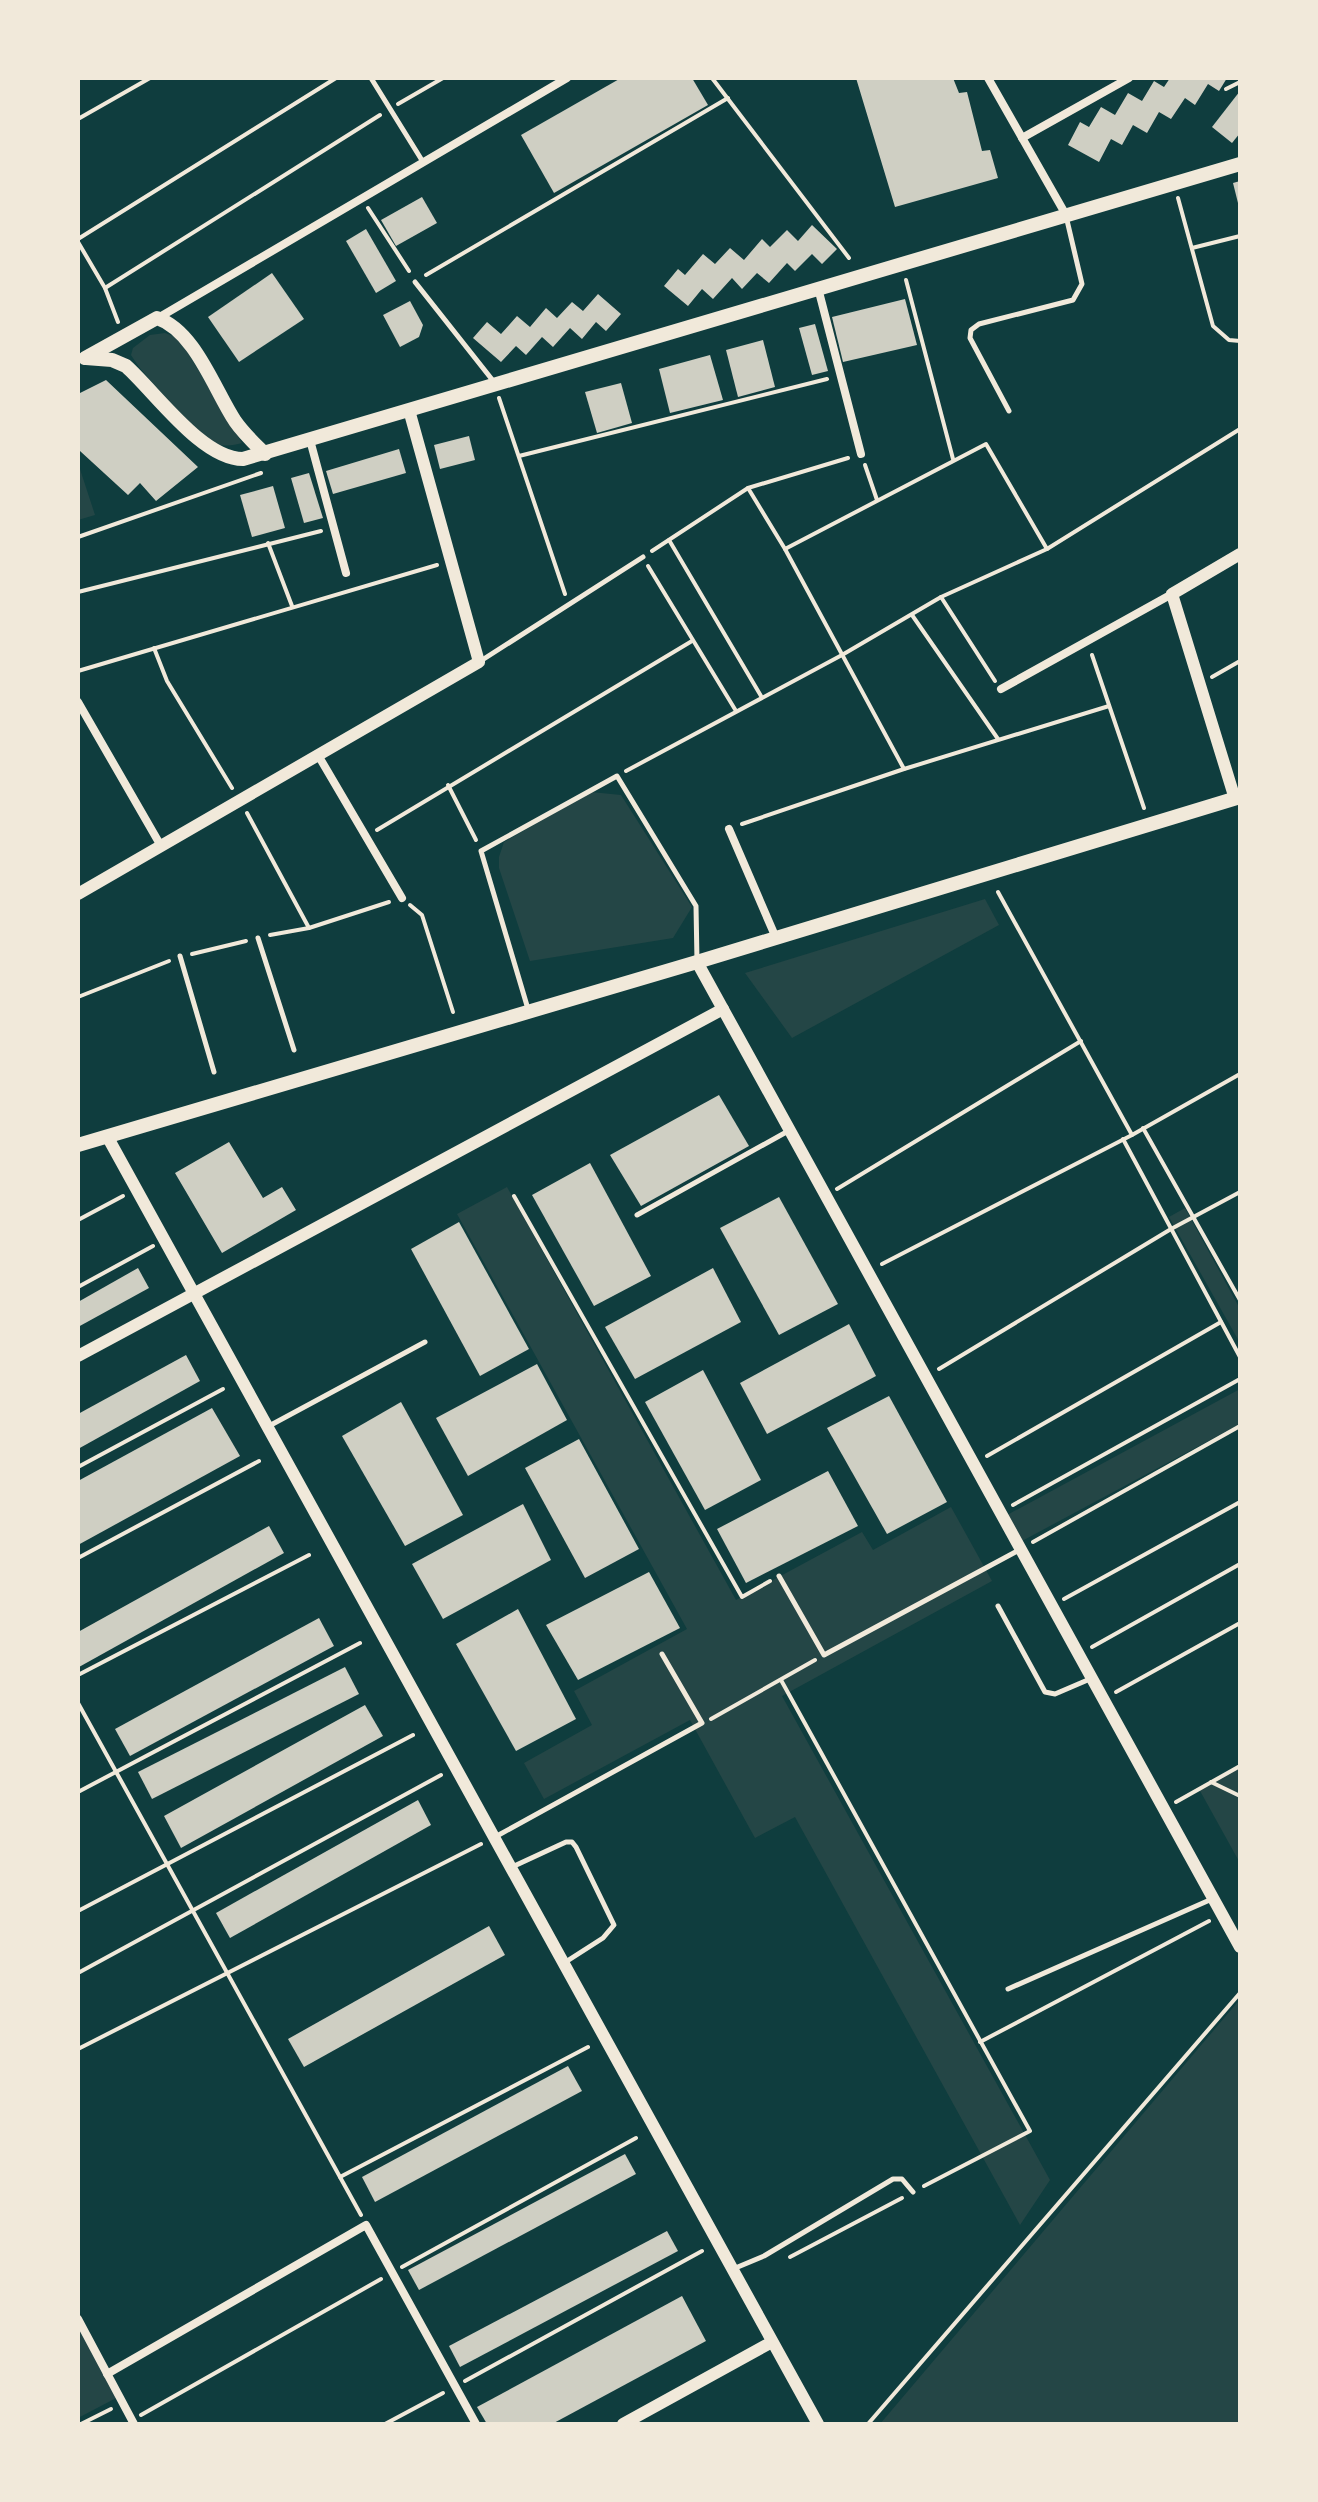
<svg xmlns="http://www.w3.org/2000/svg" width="1318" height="2502" font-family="Mulish,sans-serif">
<rect width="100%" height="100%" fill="#0f3d3e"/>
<!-- green -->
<g fill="#244646">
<path d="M165,333L179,338L242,443C234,445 226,447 217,444C195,435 156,386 139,367L131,355L133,348L150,335Z"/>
<path d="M78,463L95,515L78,520Z"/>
<path d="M591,792L621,795L692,907L673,938L530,961L499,868V857L504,842Z"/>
<path d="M985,899L999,925L792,1038L745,973Z"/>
<path d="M507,1187L736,1600L862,1532L873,1550L951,1507L992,1581L782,1696L1050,2180L1020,2225L795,1817L755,1838L690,1720L544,1799L524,1763L592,1725L574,1691L687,1629L457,1214Z"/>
<path d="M1185,1208L1240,1309V1343L1169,1217Z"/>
<path d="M1240,1389V1424L1022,1541L1007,1515Z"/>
<path d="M1240,1765V1863L1199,1789Z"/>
<path d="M1240,2000V2424H880L1236,2004Z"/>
<path d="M78,2323L118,2397L78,2418Z"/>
</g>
<!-- building -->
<g fill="#cfcfc3">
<path d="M621,78H692L708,105L554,193L521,135Z"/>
<path d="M856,78H953L959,93L967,92L982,151L990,150L998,178L895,207Z"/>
<path d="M1170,78H1227L1219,91L1208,84L1195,105L1185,98L1171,119L1159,112L1147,133L1133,125L1122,145L1111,139L1099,162L1068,145L1080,122L1089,127L1101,107L1115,115L1128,93L1142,101L1154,81L1164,87Z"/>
<path d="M1240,91V133L1232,143L1212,127Z"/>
<path d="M1240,181V207H1239L1233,183Z"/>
<path d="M422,197L437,223L396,246L381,220Z"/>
<path d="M812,225L837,249L822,264L812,254L795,271L787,263L769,283L757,273L742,289L732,278L713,299L702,289L688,306L664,286L678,269L685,275L703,254L715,264L730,248L744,260L762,239L770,247L787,230L798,241Z"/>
<path d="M366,229L396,281L376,293L346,241Z"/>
<path d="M272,273L304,319L239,362L208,317Z"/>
<path d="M598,294L621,314L606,331L596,322L582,339L570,328L553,347L542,337L526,355L516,346L501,362L473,338L487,322L501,334L517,316L530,327L546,308L557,318L572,302L583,311Z"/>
<path d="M905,299L917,345L843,362L832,317Z"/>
<path d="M410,301L423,325L419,337L400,347L383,315Z"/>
<path d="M815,324L828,371L812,375L799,328Z"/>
<path d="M763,340L775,387L738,397L726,350Z"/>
<path d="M710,355L723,400L670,413L659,369Z"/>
<path d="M106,380L198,467L156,501L140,483L128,495L80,451L78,452V394Z"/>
<path d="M621,383L632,423L597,433L585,392Z"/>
<path d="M469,436L475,460L440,469L434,445Z"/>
<path d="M399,449L406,473L333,494L326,471Z"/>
<path d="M309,473L323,518L304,523L291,478Z"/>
<path d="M273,486L285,528L252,537L240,495Z"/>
<path d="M719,1095L749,1146L641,1206L610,1155Z"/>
<path d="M229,1142L263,1198L282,1187L296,1210L222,1253L175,1173Z"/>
<path d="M590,1163L651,1276L594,1306L532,1195Z"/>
<path d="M779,1197L838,1304L779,1335L720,1228Z"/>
<path d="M459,1222L529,1349L480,1376L411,1249Z"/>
<path d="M138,1268L149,1288L78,1327V1302Z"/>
<path d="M713,1268L741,1322L635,1379L605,1327Z"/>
<path d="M849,1324L876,1376L767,1434L740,1383Z"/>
<path d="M186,1355L200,1381L78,1449V1414Z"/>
<path d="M537,1364L567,1420L468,1476L436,1418Z"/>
<path d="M703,1370L761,1480L705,1510L645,1402Z"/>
<path d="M889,1396L947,1502L887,1534L827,1428Z"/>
<path d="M401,1402L463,1515L405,1546L342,1436Z"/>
<path d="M212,1408L240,1456L78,1545V1481Z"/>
<path d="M579,1439L639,1549L585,1578L525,1468Z"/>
<path d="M828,1471L858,1526L746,1583L717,1529Z"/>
<path d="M523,1504L551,1560L443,1619L412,1564Z"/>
<path d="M269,1526L284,1553L79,1667L78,1632Z"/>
<path d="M649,1572L680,1628L578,1680L546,1625Z"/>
<path d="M518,1609L576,1719L516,1751L456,1644Z"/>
<path d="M319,1618L334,1646L130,1756L115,1729Z"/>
<path d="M345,1667L359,1694L152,1799L138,1772Z"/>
<path d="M365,1705L383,1736L181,1848L164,1816Z"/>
<path d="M418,1800L431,1825L230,1938L216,1913Z"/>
<path d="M489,1926L505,1955L304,2067L288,2039Z"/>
<path d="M568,2066L582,2091L375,2202L362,2177Z"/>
<path d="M625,2154L636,2174L419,2290L408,2270Z"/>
<path d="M667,2231L678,2251L460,2367L449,2346Z"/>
<path d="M682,2296L706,2341L552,2424H487L477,2407Z"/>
</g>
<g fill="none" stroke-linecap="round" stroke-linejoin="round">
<!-- path -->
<g stroke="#f1e9da" stroke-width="4">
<path d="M712,78L849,258"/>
<path d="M1226,89L1240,82"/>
<path d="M398,104L443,78"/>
<path d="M78,119L150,78"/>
<path d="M1178,198L1213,326L1229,340L1240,341"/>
<path d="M368,208L409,271"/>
<path d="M78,239L336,78"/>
<path d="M78,242L105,288L118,322"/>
<path d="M1192,248L1240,236"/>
<path d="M426,275L728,98"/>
<path d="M906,280L953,459"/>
<path d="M105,288L380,115"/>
<path d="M499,398L565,594"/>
<path d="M519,456L827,379"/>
<path d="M865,465L877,500"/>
<path d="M748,488L785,549L904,769"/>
<path d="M78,537L261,473"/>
<path d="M669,540L761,696"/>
<path d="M268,543L292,606"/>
<path d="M785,549L986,444L1047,549"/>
<path d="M652,551L748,488L848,458"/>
<path d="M648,566L736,711"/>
<path d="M78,592L321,531"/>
<path d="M941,597L995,681"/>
<path d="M912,615L998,739"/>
<path d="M154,648L167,681L232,788"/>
<path d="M1092,655L1144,808"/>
<path d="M78,671L437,565"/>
<path d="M1212,677L1240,661"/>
<path d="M626,771L842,655L941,597L1047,549L1240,429"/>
<path d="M448,785L476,840"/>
<path d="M247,813L309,928"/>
<path d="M742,824L904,769L1109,706"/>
<path d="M377,830L692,641"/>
<path d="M998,892L1132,1135"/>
<path d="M410,905L422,915L453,1012"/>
<path d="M270,935L309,928L389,902"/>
<path d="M192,954L246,941"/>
<path d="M78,997L169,961"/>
<path d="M1143,1128L1240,1300"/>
<path d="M1123,1139L1240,1357"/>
<path d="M837,1189L1081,1041"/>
<path d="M514,1196L742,1597L770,1581"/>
<path d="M78,1220L123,1196"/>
<path d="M882,1264L1132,1135L1240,1074"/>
<path d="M78,1287L153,1246"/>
<path d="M939,1369L1171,1229L1240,1192"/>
<path d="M987,1456L1221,1322"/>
<path d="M78,1467L223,1389"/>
<path d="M1013,1505L1240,1379"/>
<path d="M1033,1542L1240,1426"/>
<path d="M78,1558L259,1461"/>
<path d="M1064,1599L1240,1502"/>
<path d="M1092,1647L1240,1564"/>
<path d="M78,1675L309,1555"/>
<path d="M781,1680L1030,2131L924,2186"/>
<path d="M1116,1692L1240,1623"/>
<path d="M78,1703L361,2215"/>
<path d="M711,1719L815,1660"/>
<path d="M1211,1782L1240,1796"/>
<path d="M78,1792L360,1643"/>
<path d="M1176,1802L1240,1766"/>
<path d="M78,1911L413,1735"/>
<path d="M78,1973L441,1775"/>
<path d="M980,2042L1209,1921"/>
<path d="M78,2049L481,1844"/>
<path d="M340,2177L588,2047"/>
<path d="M790,2257L902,2198"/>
<path d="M402,2267L636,2138"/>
<path d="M465,2381L702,2251"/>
<path d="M141,2415L381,2279"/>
<path d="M81,2424L111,2409"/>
<path d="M385,2424L443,2393"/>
<path d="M868,2424L1240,1993"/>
</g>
<!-- service -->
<g stroke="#f1e9da" stroke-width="5">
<path d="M371,78L423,162"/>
<path d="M415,282L494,382"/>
<path d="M1009,411L970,338L971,330L979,324L1073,300L1082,284L1066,216"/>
<path d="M479,662L643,557"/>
<path d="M258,938L294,1050"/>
<path d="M180,956L214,1072"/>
<path d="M528,1009L481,851L617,776L696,906L697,961"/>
<path d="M637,1215L790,1130"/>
<path d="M269,1426L425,1342"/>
<path d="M779,1576L824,1655L1021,1549"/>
<path d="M998,1606L1045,1692L1055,1694L1090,1679"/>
<path d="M495,1837L702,1723L662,1654"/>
<path d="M512,1867L566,1842H572L576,1847L614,1925L603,1938L564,1963"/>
<path d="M1008,1989L1212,1899"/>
<path d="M733,2269L764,2256L893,2179H902L913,2192"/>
</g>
<!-- minor -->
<g stroke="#f1e9da" stroke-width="8">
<path d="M988,78L1066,215"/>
<path d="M1022,138L1129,78"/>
<path d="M818,288L861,454"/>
<path d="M158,318L567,78"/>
<path d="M310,440L346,573"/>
<path d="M1001,689L1172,594"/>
<path d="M78,702L161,846"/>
<path d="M318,755L402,898"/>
<path d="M729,829L776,938"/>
<path d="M78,2319L134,2424"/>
<path d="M107,2374L366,2225L476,2424"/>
</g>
<!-- tertiary -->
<g stroke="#f1e9da" stroke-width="12">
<path d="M1235,799L1172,594L1240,554"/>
<path d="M78,894L479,662L409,410"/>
<path d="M697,962L1240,1947"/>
<path d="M107,1136L818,2424"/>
<path d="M78,1356L723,1009"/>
<path d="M623,2424L772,2342"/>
</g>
<!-- secondary -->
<g stroke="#f1e9da" stroke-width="14">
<path d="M85,358L157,318C195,331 214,389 235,421C244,434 255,444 265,454"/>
<path d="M86,358L112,360L126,366C156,393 202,459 243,459L1240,164"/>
<path d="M78,1145L697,962L1240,797"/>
</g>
</g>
<!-- border -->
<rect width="1318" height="2502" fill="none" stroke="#f1e9da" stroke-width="160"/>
</svg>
